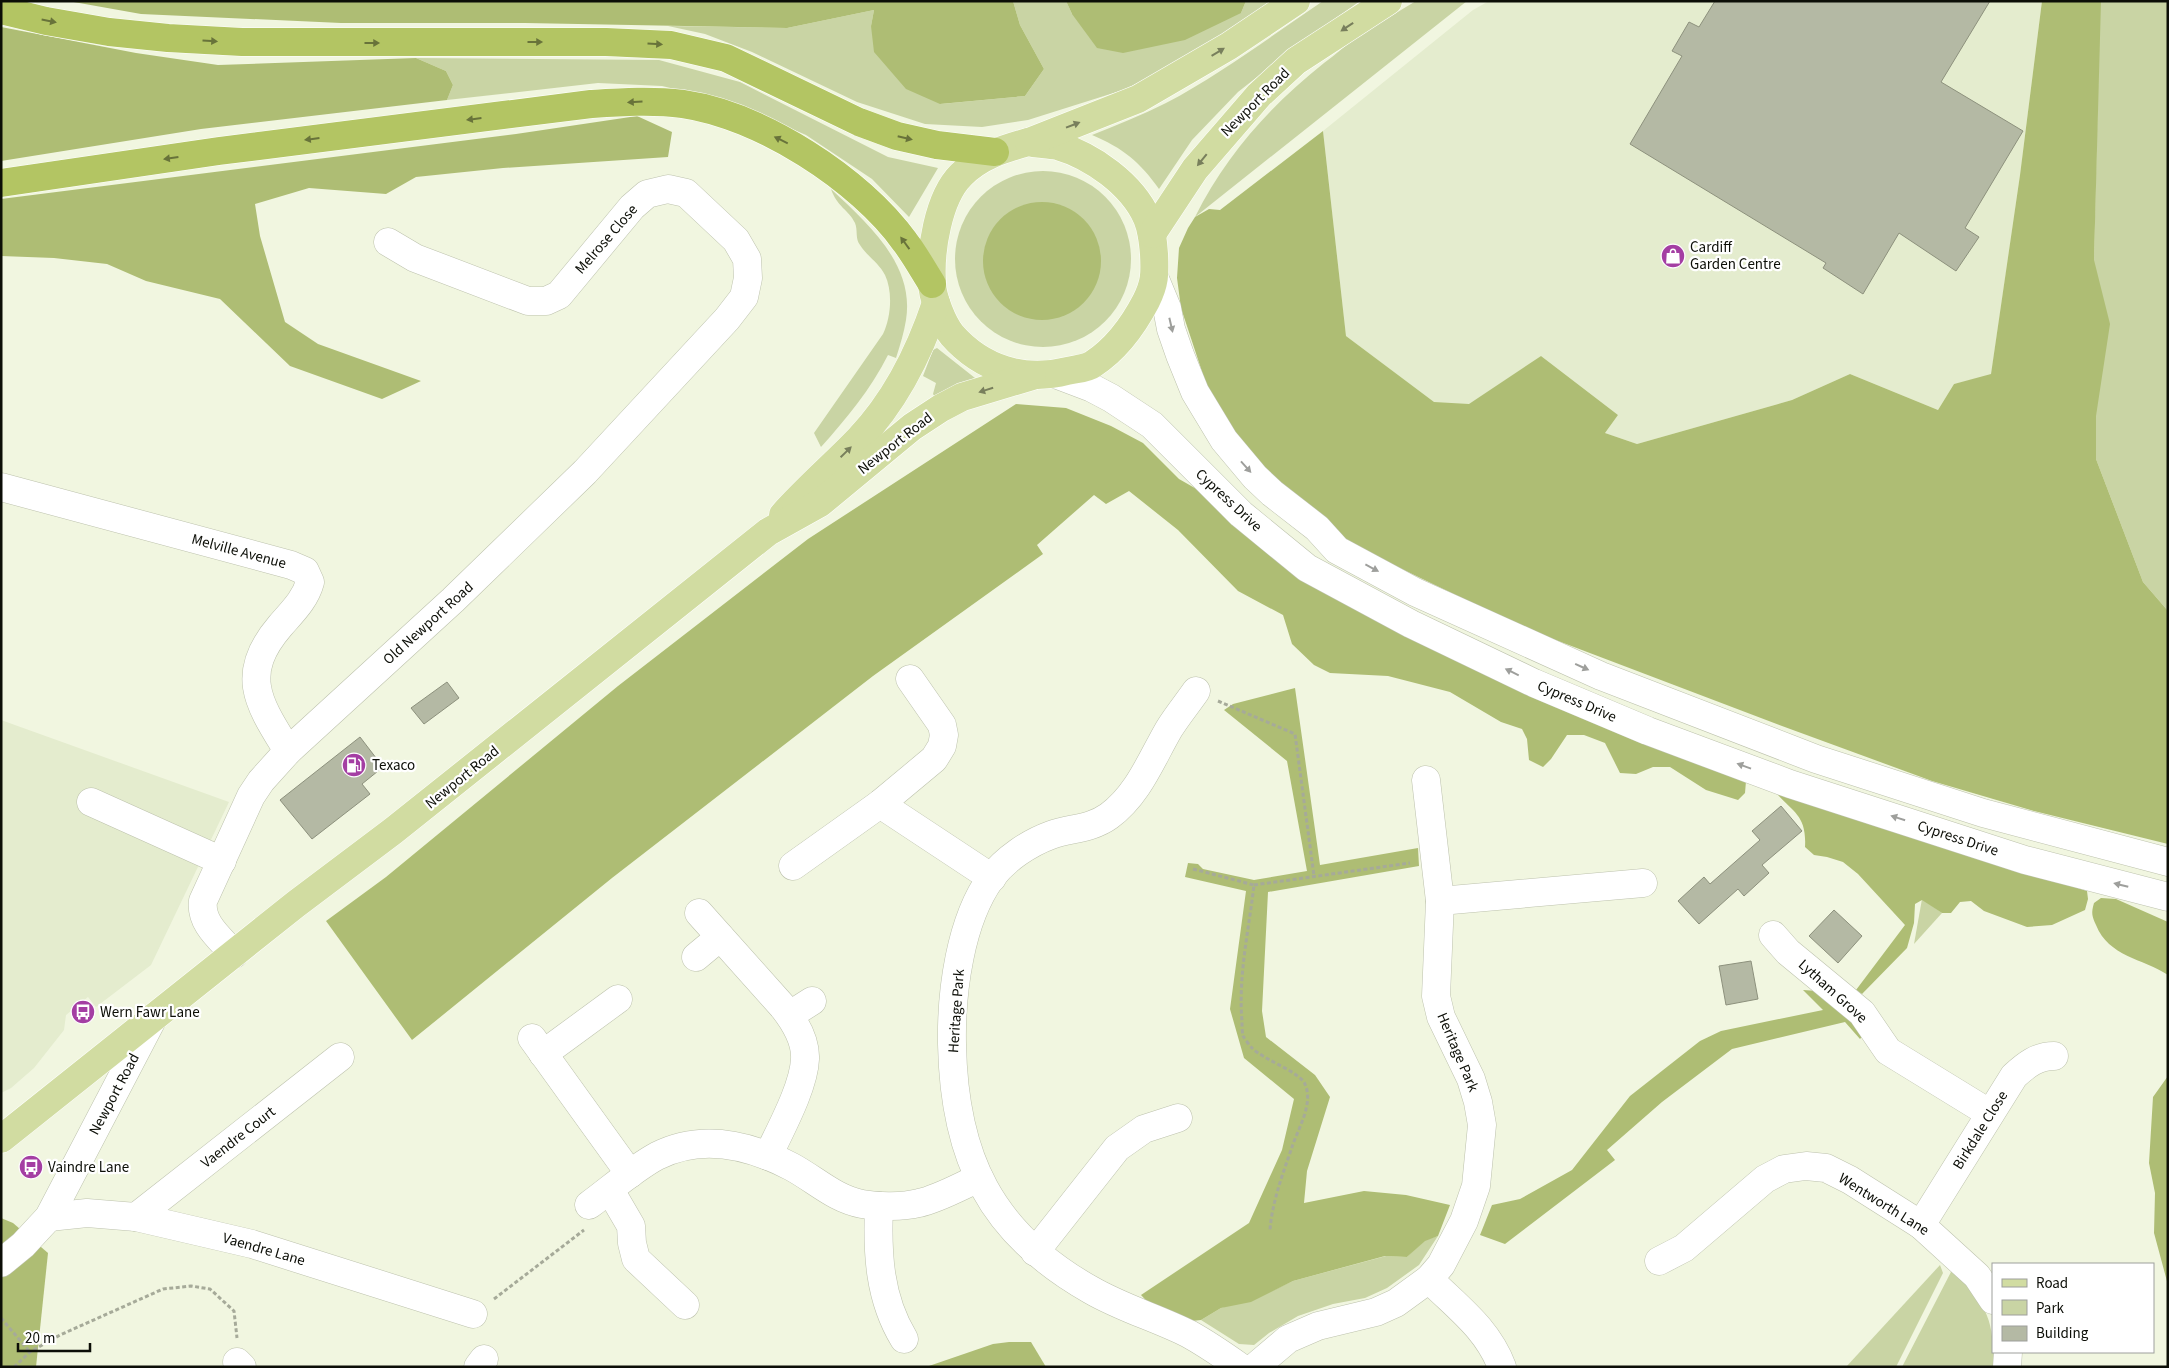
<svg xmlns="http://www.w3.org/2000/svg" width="2169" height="1368" font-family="'Source Sans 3',sans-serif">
<rect width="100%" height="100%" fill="#f1f6e0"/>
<!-- built -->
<g fill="#e4ecce">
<path d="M1489,1H2042L2020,175L1991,375L1954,384L1938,410L1850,374L1792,400L1637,444L1605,433L1618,415L1541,356L1469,405L1434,403L1346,336L1323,131L1473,10Z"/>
<path d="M1,720L229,802L151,965L96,1007L88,997L66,1015L64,1030L34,1068L11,1088L1,1093Z"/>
</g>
<!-- green -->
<g fill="#c9d4a4">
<path d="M1013,1H1066L1072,14L1241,13L1246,1H1275L1176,65L1123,90L1028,120L982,127L925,124L857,102L752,52L705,34L668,26L787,28L874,10L871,26L941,104L1025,96L1044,69L1020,25Z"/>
<path d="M1323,1H1360L1298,45L1238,92L1192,140L1159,189C1140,162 1123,148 1092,135C1117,125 1142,115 1166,103C1221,74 1271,36 1323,1Z"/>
<path d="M1416,1H1467L1195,217C1226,155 1270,106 1324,63C1335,55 1346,45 1357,37C1376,24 1397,13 1416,1Z"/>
<path d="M2100,1H2168V611L2143,582L2096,459L2094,260Z"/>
<path d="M416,58L659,60L740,82L888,157L938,168L909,217L872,179L806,135L730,102L662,86L598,83L447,100L453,85L446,71Z"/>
<circle cx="1043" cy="259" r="88"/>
<path d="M831,189C867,223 915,264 906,320C904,333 900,345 896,358L888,355C871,389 846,419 821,447L814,433L883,334C891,317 893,292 885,275C879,263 867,256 860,245C855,239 858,230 855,223C849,210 837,207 831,189Z"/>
<path d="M937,348L975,378L935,397L933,394L936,383L923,376L933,350Z"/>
<path d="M1922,899L1942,913L1914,944Z"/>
<path d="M1438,1236L1419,1265L1387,1288L1365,1298L1333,1304L1298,1316L1269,1333L1254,1345L1239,1344L1201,1320L1221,1308L1274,1290L1293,1281L1386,1256L1407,1257L1425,1240Z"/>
<path d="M1940,1265L1943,1273L1896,1367H1846Z"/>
<path d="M1952,1270C1978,1297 1993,1311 1993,1352H1995L1993,1367H1902Z"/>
</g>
<!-- forest -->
<g fill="#aebd74">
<path d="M68,1H1013L1020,25L1044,69L1025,96L940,104L906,89L874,52L871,26L874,10L787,28L525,23H341L141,14Z"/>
<path d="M1066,1H1246L1241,13L1185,40L1123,53L1097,48L1072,14Z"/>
<path d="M2042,1H2101L2094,260L2110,324L2096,416V459L2143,582L2168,611V844L2034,811L1932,781L1782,726L1524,628L1350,544L1260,469L1213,405L1181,308L1177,278L1179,248L1188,228L1195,217L1209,209L1220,210L1323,131L1346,336L1434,402L1469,404L1541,356L1618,415L1605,433L1637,444L1792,400L1850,374L1938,410L1954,384L1991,374L2020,175Z"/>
<path d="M1,27L136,53L218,65L416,58L446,71L453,85L447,100L201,129L1,161Z"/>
<path d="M637,116L672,132L668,157L503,168L416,177L386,194L309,188L255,204L260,236L285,322L318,344L421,381L382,399L290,366L220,299L146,281L107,264L54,258L1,256V199L516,134Z"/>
<circle cx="1042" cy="261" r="59"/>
<path d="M1016,404L1066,408L1111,426L1143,443L1179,479L1207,495L1273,558L1309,583L1746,781L1745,793L1738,800L1706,790L1670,767H1653L1636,774L1620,773L1605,743L1584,735H1567L1551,759L1543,767L1529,760L1527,739L1522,729L1501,722L1450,692L1388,676L1330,673L1314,665L1292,644L1283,615L1238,591L1178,530L1129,491L1106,504L1094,495L1037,545L1043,554L873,676L612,878L412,1040L326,921L386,877L618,686L808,539Z"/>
<path d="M1295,688L1320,865L1418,848L1419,866L1268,892L1262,1011L1266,1037L1315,1075L1330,1097L1307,1171L1304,1203L1364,1191L1406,1195L1450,1205L1438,1236L1425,1241L1407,1257L1385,1256L1293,1281L1251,1302L1221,1308L1201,1320L1173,1323L1157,1312L1141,1295L1249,1223L1282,1150L1294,1099L1244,1058L1230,1009L1246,891L1185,877L1188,863L1198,864L1203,869L1254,880L1307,871L1287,761L1224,710L1233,704Z"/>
<path d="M1772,788L2087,891L2088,899L2085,910L2052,925L2027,927L1984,911L1971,901L1960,902L1951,913H1942L1922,900L1915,904L1914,923L1907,948L1862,994L1856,990L1905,925L1858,874L1843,862L1827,857L1814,855L1805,847C1807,813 1791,812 1772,788Z"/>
<path d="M2101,898L2116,899L2168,922V975C2142,958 2109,957 2096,925C2092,916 2091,913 2094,903Z"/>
<path d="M1803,990L1818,991L1864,1034L1860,1039L1845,1022L1732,1049L1662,1102L1607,1150L1615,1160L1505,1244L1480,1235L1492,1205L1520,1199L1572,1170L1630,1096L1700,1041L1721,1031L1823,1010Z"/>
<path d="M2168,1076V1285L2154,1233L2155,1193L2149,1163L2153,1097Z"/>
<path d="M1,1218L13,1223L48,1253L36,1367H1Z"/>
<path d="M1009,1342H1031L1046,1367H926L993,1344Z"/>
</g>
<!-- building -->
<g fill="#b4b9a4" stroke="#8d917d">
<path d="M1715,1H1990L1941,82L2023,131L1965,228L1979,237L1956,271L1899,233L1863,294L1823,268L1826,263L1630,144L1682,56L1672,51L1689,22L1699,27Z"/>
<path d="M447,682L459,698L424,724L411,708Z"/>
<path d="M360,737L383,767L362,784L370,794L312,839L280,800Z"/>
<path d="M1781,806L1802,831L1762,865L1769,873L1744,896L1738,889L1699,924L1678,901L1704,877L1710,884L1760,840L1752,831Z"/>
<path d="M1834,910L1862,936L1838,963L1809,936Z"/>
<path d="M1751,961L1758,999L1726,1005L1719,966Z"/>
</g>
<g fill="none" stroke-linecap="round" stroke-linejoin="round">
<!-- minor casing -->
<g stroke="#bdc2ad" stroke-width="29">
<g id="minor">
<path d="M1155,279L1167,308L1171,329L1180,355L1195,392L1224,440L1255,477L1272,493L1317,528L1337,550L1415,592L1601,676L1816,759L1983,813L2168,862"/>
<path d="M1055,374L1092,388L1111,398L1152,425L1241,514L1307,568L1411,624L1534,683L1648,731L1790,784L2025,860L2168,897"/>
<path d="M1,487L291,565L305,571L310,582C305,600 292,612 280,626C238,675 259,704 288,751"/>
<path d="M1196,691C1187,704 1177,716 1169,729C1151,760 1138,795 1109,816C1091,829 1071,828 1051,835C1029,843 1005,859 991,878C960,921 951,992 952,1044C954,1157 990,1233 1091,1290C1122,1308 1157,1318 1189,1334C1207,1344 1223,1355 1240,1367"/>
<path d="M91,802L222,861"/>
<path d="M880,804L992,878"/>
<path d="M793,866L880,804L934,759L942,746L944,735L942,725L910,679"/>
<path d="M1440,901L1643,883"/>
<path d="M699,913L783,1007C794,1021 806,1041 805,1059C804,1087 780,1130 768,1156"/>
<path d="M1773,935L1788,952L1862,1013L1888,1051L1989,1113"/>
<path d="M234,954C220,938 200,923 203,901L251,796L261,781L288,751L453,600L585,472L727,319L744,297L748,278L747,259L736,240L686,193L668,189L647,194L632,207L559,295L546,301H528L415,258L388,242"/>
<path d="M696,957L720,937"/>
<path d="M790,1015L812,1001"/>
<path d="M532,1038L630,1174"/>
<path d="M543,1054L618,999"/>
<path d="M610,1190L631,1226L632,1243L636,1259L685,1305"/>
<path d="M589,1205C611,1189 633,1169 657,1156C702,1133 750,1145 792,1167C816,1180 835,1199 862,1204C879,1207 903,1207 919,1203C938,1199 961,1186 979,1178"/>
<path d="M879,1206C877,1253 879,1298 904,1339"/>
<path d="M49,1217L87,1213L136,1217L252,1244L473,1314"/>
<path d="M136,1217L340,1057"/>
<path d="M1921,1225L2014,1076C2026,1065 2037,1056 2054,1056"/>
<path d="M1035,1252L1117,1148L1144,1129L1178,1118"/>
<path d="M1659,1261L1684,1248L1765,1179L1784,1169L1806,1166L1826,1168L1850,1180L1921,1225L1977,1276L1993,1300"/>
<path d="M1,1263L23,1245L49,1217L153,1018"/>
<path d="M1429,1279C1458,1308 1487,1328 1502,1367"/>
<path d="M237,1362L242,1367"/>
<path d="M478,1367L484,1359"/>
<path d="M1255,1367L1288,1339L1318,1326L1376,1312L1396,1303L1429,1279L1441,1265L1464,1221L1476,1186L1482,1125L1478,1102L1471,1079L1441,1017L1436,996L1440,901L1426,780"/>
<path d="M2007,1367L2008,1352"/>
</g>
</g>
<!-- major casing -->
<g stroke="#fff" stroke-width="29">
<g id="major">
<path d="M1028,142C1037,144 1048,144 1058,146C1092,156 1132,184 1147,218C1152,230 1153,241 1154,254C1155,274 1155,283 1146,301C1133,326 1116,349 1093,364C1086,369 1075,369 1067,371C1024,382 982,369 952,335C943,324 932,297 932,282C930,251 938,198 961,175C980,156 1003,149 1028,142Z"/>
<path d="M1029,142L1138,99L1229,46L1296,1"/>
<path d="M1152,234L1195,169L1259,95L1296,61L1388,1"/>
<path d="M783,515C807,488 834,465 859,439C896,400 919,354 936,303"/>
<path d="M1,1139L296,904L393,831L768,532L820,503L912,427L941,408L962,397L1032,376"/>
</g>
</g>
<!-- highway casing -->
<g stroke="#fff" stroke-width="29">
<g id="highway">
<path d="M1,10L46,21L109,32L168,38L242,42H606L671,45L726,58L859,122L897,136L937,145L995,152"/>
<path d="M1,183L219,151L591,104C622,102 652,100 683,104C760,115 860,179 905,242C915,255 923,270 932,284"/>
</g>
</g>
<!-- path -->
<g stroke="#a6aa99" stroke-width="3" stroke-dasharray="4 2.5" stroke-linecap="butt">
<path d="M1218,701L1295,734L1314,876"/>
<path d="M1193,869L1254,885C1249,929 1238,976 1242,1021C1242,1025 1242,1032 1243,1036C1245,1039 1249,1045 1252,1048C1264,1060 1300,1072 1305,1084C1314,1105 1297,1130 1291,1150C1282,1176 1272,1203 1270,1230"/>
<path d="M1254,885L1410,863"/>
<path d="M494,1299L584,1230"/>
<path d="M1,1318L30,1352"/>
<path d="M14,1367L30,1352L60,1335L163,1289L191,1286L210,1289L234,1311L237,1338"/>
</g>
<!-- minor -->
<use href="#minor" stroke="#fff" stroke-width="28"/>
<!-- major -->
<use href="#major" stroke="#d1dca1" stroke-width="28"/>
<!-- highway -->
<use href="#highway" stroke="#b3c563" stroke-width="28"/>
</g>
<!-- one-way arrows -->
<defs><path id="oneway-solid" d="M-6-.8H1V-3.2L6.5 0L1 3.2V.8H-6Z" transform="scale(1.25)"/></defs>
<g fill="#68733a">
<use href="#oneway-solid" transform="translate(49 21) rotate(11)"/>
<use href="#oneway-solid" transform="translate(210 41) rotate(3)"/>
<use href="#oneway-solid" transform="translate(535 42)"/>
<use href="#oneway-solid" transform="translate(372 43)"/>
<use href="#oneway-solid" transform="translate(655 44) rotate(3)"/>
<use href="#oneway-solid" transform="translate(635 102) rotate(177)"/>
<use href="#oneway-solid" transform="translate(474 119) rotate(173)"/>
<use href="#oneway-solid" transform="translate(905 138) rotate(13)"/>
<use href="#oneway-solid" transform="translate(312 139) rotate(173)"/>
<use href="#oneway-solid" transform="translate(781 140) rotate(-154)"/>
<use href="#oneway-solid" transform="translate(171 158) rotate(172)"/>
<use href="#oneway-solid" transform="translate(905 243) rotate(-126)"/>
</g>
<g fill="#787f5c">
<use href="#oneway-solid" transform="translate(1347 27) rotate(146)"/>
<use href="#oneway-solid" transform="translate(1218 52) rotate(-31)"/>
<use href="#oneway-solid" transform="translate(1073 125) rotate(-21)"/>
<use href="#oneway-solid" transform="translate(1202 160) rotate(129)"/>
<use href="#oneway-solid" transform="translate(986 390) rotate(163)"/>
<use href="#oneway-solid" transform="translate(846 452) rotate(-44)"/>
</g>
<g fill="#9e9f9c">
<use href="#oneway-solid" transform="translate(1171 325) rotate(77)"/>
<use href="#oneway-solid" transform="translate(1246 467) rotate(48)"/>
<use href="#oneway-solid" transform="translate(1372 568) rotate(28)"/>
<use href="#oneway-solid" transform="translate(1582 667) rotate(24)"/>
<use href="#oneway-solid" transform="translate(1512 672) rotate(-154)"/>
<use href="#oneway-solid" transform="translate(1744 766) rotate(-160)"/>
<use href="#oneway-solid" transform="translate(1898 818) rotate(-162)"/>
<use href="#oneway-solid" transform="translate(2121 885) rotate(-166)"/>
</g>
<!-- icons -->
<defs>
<g id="shop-disc" transform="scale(1.25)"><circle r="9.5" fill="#a43ea3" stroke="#fff"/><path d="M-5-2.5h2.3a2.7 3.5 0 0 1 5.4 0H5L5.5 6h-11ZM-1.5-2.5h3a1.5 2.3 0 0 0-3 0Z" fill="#fff"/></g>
<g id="fuel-disc" transform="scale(1.25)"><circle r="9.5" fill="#a43ea3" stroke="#fff"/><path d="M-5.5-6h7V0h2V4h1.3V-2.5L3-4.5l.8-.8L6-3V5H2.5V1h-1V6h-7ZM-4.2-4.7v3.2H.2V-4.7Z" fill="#fff"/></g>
<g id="bus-disc" transform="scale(1.25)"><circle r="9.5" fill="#a43ea3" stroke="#fff"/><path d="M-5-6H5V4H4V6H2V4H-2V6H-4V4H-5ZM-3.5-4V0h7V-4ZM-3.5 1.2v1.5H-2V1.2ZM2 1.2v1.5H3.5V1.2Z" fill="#fff"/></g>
</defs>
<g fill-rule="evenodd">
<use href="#shop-disc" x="1673" y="256"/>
<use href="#fuel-disc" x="354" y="765"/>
<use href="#bus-disc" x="83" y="1012"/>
<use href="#bus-disc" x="31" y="1167"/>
</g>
<g text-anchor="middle" stroke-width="4.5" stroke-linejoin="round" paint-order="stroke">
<!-- street labels -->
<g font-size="15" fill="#0c0e07" stroke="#fff">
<text transform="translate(1255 102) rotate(-45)" y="5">Newport Road</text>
<text transform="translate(606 239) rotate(-49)" y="5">Melrose Close</text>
<text transform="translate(895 443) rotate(-38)" y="5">Newport Road</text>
<text transform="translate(1229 500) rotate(43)" y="5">Cypress Drive</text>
<text transform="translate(239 551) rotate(15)" y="5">Melville Avenue</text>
<text transform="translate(428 623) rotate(-42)" y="5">Old Newport Road</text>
<text transform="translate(1577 701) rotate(23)" y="5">Cypress Drive</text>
<text transform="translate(462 777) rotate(-39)" y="5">Newport Road</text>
<text transform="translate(1958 838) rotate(18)" y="5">Cypress Drive</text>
<text transform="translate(1833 991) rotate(42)" y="5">Lytham Grove</text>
<text transform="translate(956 1011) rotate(-86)" y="5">Heritage Park</text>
<text transform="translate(1458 1052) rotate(67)" y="5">Heritage Park</text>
<text transform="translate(114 1094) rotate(-62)" y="5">Newport Road</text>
<text transform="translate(1980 1130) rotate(-58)" y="5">Birkdale Close</text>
<text transform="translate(238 1137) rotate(-38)" y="5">Vaendre Court</text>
<text transform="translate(1884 1204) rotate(32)" y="5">Wentworth Lane</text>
<text transform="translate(264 1249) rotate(16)" y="5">Vaendre Lane</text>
</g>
<!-- poi labels -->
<g font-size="15" fill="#0c0e07" stroke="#fff" text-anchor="start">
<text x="1690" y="252">Cardiff<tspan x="1690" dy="17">Garden Centre</tspan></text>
<text x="372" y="770">Texaco</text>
<text x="100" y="1017">Wern Fawr Lane</text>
<text x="48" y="1172">Vaindre Lane</text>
</g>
</g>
<!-- border -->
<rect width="2169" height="1368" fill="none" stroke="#0c0e07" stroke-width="5"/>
<!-- legend -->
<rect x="1992" y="1263" width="162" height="90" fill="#ffffff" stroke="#9e9f9c"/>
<rect x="2002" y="1279" width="25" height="8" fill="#d1dca1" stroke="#9e9f9c"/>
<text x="2036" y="1288" font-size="15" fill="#0c0e07">Road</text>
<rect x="2002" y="1300" width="25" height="15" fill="#c9d4a4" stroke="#9e9f9c"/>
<text x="2036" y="1313" font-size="15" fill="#0c0e07">Park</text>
<rect x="2002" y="1326" width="25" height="15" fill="#b4b9a4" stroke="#9e9f9c"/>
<text x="2036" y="1338" font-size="15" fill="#0c0e07">Building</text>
<!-- scale -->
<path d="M18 1343v8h72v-8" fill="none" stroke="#0c0e07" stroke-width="2.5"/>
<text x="25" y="1343" font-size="15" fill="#0c0e07" stroke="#ffffff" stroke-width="4" paint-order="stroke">20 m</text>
</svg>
